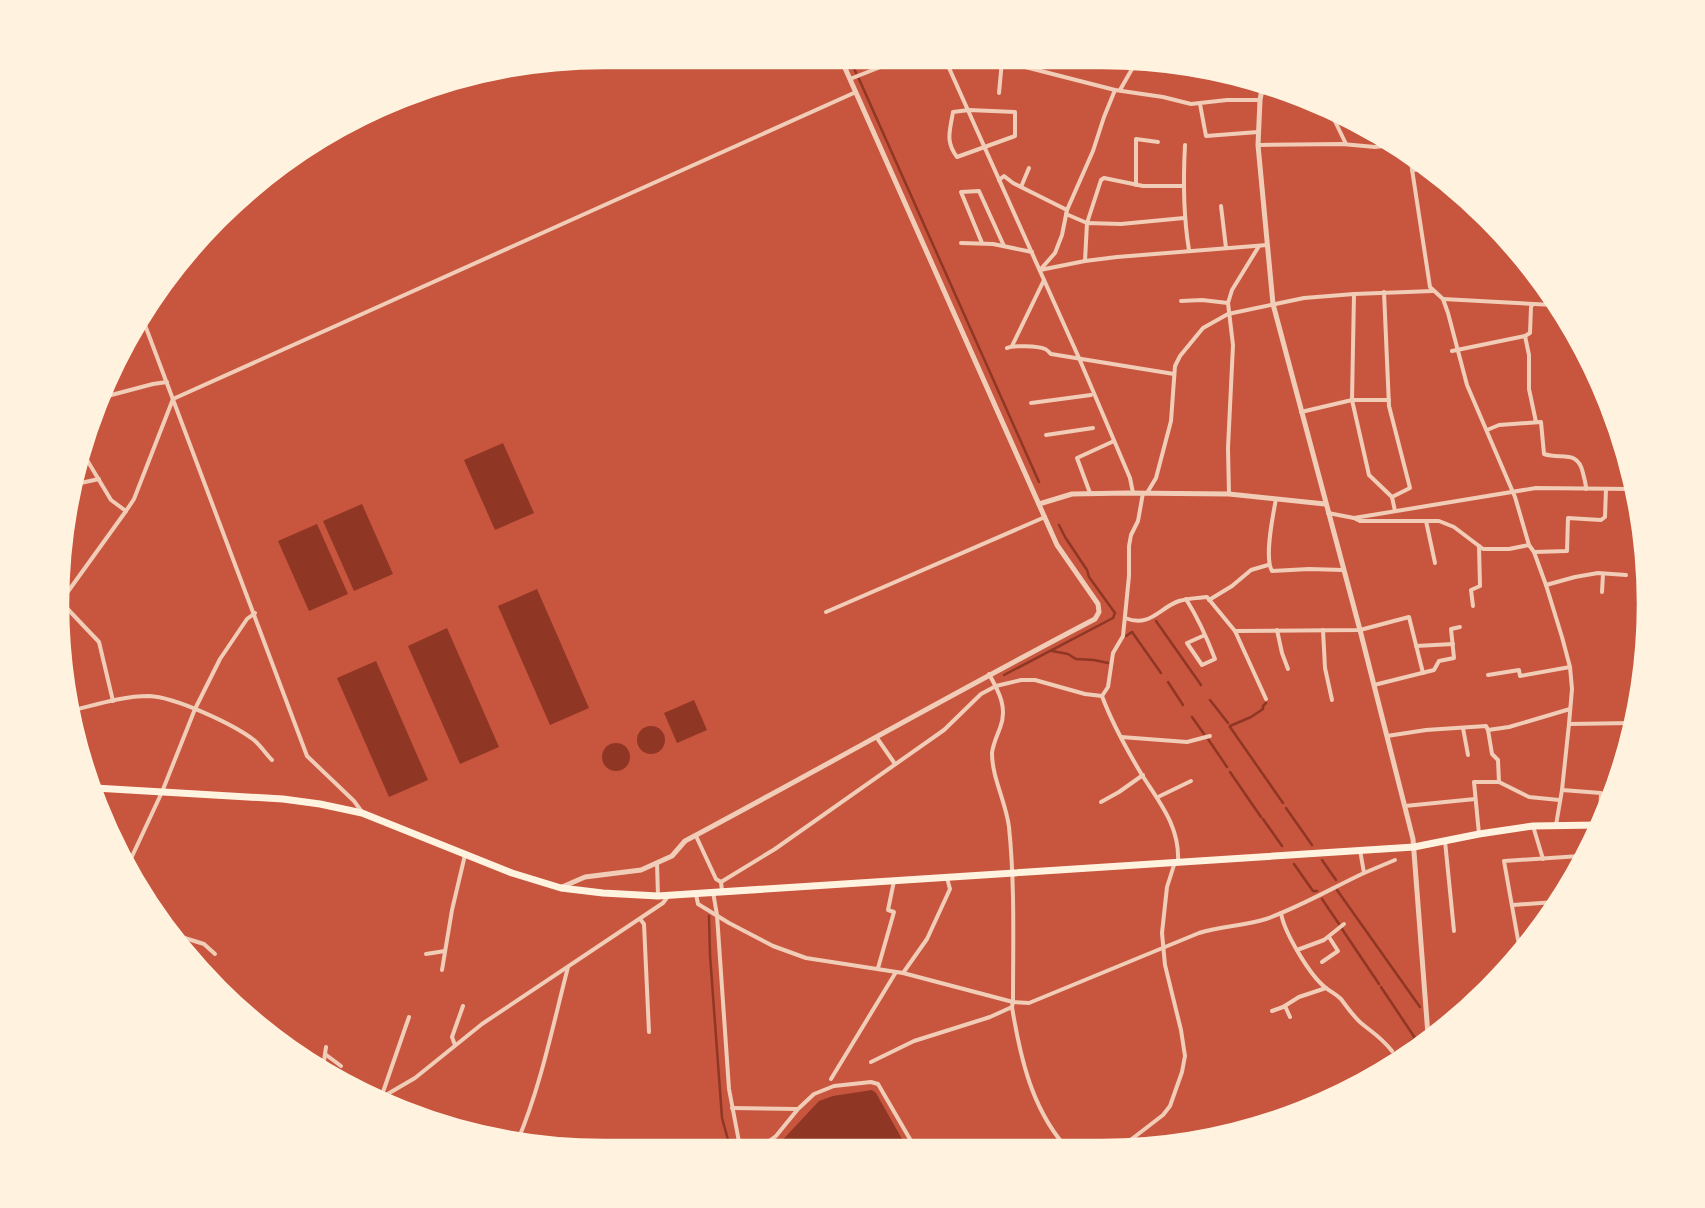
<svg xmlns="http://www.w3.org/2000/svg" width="1705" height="1208" font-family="Barlow,sans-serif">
<rect width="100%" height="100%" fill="#c8553d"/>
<!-- water -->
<g fill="#8f3625">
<path d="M503,443L534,513L495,530L464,460Z"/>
<path d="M362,504L393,574L354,591L323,521Z"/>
<path d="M317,524L348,594L309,611L278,541Z"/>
<path d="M537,589L589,708L550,725L498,606Z"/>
<path d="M447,628L499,747L460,764L408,646Z"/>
<path d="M376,661L428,780L389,797L337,678Z"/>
<path d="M694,700L707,730L677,743L664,713Z"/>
<circle cx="651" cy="740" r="14"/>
<circle cx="616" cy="757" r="14"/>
<path d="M872,1090L876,1093L906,1146L776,1147L819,1101L833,1096Z"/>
</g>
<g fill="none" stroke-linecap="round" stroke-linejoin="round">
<!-- stream -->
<g stroke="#8f3625" stroke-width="2.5">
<path d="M850,59L856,73"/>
<path d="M859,79L1039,482"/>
<path d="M1156,621L1201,685"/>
<path d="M1126,636L1132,632L1161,673"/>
<path d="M1052,651L1068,654L1076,659L1094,660L1108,663"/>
<path d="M1004,675L1113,618L1115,613L1089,577L1087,570L1065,537L1059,525"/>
<path d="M1168,682L1183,705"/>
<path d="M1210,700L1228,723"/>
<path d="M1192,717L1204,734"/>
<path d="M1230,726L1251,717L1263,709V706L1266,703"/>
<path d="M1230,727L1283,803"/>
<path d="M1208,739L1227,767"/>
<path d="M1230,772L1261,817"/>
<path d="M1286,808L1312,845"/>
<path d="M1263,819L1282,846"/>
<path d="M1322,860L1336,880"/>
<path d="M1294,864L1313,891H1317"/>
<path d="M1337,890L1420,1007"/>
<path d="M1322,899L1339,924"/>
<path d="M709,916L710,955L722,1118L730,1147"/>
<path d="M1342,929L1379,984"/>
<path d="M1381,987L1415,1038L1404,1048V1052"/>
<path d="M1436,1029L1437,1030"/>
</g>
<!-- minor -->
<g stroke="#f1ccb7" stroke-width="4">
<path d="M945,59L1079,358L1130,478L1133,493"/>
<path d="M850,79L883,66L1002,61L1115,90L1163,97L1191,104L1227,100H1260"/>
<path d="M1120,90L1136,62"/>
<path d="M999,93L1002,61"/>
<path d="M1200,104L1206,136L1258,132"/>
<path d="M969,110L1015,112V136L957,157C945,141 950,131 953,112Z"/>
<path d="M1331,113L1346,144"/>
<path d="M1185,145C1183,182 1183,214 1189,250"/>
<path d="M1258,145L1342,144L1375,147L1393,145"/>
<path d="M1410,156L1430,287L1443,299L1448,313L1467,385L1515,497L1529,545L1534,552L1546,585L1562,637L1570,667L1572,689L1569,724L1562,790L1556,825"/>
<path d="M1412,170L1429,169"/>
<path d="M999,180L1004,176L1013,183L1067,210"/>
<path d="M1136,185V139L1158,142"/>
<path d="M1021,187L1029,168"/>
<path d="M1221,206L1226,248"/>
<path d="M1066,214L1087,223L1101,180L1104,178L1143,186H1183"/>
<path d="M961,243L993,244L1032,252"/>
<path d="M982,243L961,192L979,191L1004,246"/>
<path d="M1085,261L1087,223L1121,224L1184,218"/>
<path d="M1040,270L1085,261L1117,257L1267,245"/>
<path d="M1040,270L1055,253L1062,235L1067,210L1093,151L1104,117L1115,90"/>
<path d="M1384,292L1389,406L1410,488L1392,497"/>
<path d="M1354,294L1352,400L1369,475L1392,497L1395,511"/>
<path d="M1443,299L1554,305"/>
<path d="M1181,301L1202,300L1228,303"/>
<path d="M142,317L307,756L354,801L362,812"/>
<path d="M1525,336L1529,355V389L1536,422"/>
<path d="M1575,337V336"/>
<path d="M1012,346L1044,280"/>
<path d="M1007,348C1013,345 1038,346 1045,349C1046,349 1050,353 1051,354L1174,374"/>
<path d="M1452,351L1525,336L1530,333L1531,307L1533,304"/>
<path d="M100,398L153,384L167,382"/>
<path d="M1031,403L1091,395"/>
<path d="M1301,412L1352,400H1389"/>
<path d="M1487,430L1499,425L1541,422L1544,454C1561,460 1578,449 1583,473C1584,478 1586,483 1586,489"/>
<path d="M1046,435L1093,428"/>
<path d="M84,455L111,500L126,511"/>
<path d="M76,484L99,479"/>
<path d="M1090,493L1077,458L1114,441"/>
<path d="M1143,493L1138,521L1131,535L1129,546V576L1123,636L1113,653L1108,687L1102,696C1112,723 1127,750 1142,775C1160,803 1180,827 1178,862"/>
<path d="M1147,493L1156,478L1171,421L1175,366L1180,356L1203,328L1228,314L1304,298L1354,294L1433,291"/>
<path d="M1229,494L1228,448L1233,345L1228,303L1232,290L1259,246"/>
<path d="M1276,499C1273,515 1264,558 1272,571L1309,569L1343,570"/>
<path d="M1328,513L1354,518L1536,488L1631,489"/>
<path d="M1354,518L1360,521H1439L1454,527L1483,549H1509L1529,545"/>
<path d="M1426,521L1435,563"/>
<path d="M1534,552L1567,551L1568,518L1601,520L1605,517L1606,489"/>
<path d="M1546,585L1575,577L1598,573L1626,575"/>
<path d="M1602,592L1603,574"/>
<path d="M1186,599C1198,618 1207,638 1215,659L1202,665L1187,643L1205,635"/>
<path d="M1209,600L1232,586L1251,570L1268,565"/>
<path d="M60,601L99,642L113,701"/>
<path d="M59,604L126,511L134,499L173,399L856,92"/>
<path d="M1473,606L1471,590L1480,586L1479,546"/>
<path d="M826,612L1045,517"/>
<path d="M1125,618C1150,628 1159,608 1179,601C1188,598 1198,598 1207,597L1235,631L1360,630L1409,617L1423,673"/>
<path d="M1277,630L1282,653L1288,669"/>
<path d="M1323,630L1325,668L1332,700"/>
<path d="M1235,631L1266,699"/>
<path d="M1416,646L1453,644"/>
<path d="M989,674C999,692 1008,708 1000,728C997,736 993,744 992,753C992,778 1006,802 1009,827C1015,885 1013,944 1013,1002L1012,1007C1020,1056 1031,1106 1064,1145"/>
<path d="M1488,675L1519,670L1520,676L1570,667"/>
<path d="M1374,685L1434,670L1439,661L1454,658L1451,629L1460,627"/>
<path d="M70,711C95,705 122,696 149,696C175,697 233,724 254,740C261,746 266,754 272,760"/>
<path d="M1569,724L1631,723"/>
<path d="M1463,728L1468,755"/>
<path d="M1488,730L1492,754L1498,760L1499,782"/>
<path d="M1387,736L1426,730L1486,726L1488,730L1509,727L1570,709"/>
<path d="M1121,737L1187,742L1210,736"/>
<path d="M877,738L895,764"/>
<path d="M1562,790L1601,793L1600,819"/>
<path d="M1158,797L1191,781"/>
<path d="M1101,802L1119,792L1143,775"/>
<path d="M1405,806L1475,799"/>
<path d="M1533,826L1543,859"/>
<path d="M1479,834L1474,782H1499L1529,797L1559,800"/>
<path d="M696,836L716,879L721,882"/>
<path d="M1445,841L1454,931"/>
<path d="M657,863L658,896"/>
<path d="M128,865L162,792L195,709L220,659L247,619L255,613"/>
<path d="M1364,873L1395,860"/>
<path d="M722,891L721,882L775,849L944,730L981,694L996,686L1021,680H1035L1085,694L1102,696"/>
<path d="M713,892L717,915L729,1089L740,1147"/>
<path d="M696,894L698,904L729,923L773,946L806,958L903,973L1013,1002L1029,1003L1199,933C1221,926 1244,926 1266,919C1300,907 1332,888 1364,873L1360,850"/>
<path d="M1513,905L1555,902"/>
<path d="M1281,913C1284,932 1310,976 1326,988C1331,992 1336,994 1341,999C1347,1007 1353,1016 1361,1023C1373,1033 1381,1037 1392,1051"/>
<path d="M640,919L644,924L649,1032"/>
<path d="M175,935L204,944L215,954"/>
<path d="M1297,950L1324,940L1344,924"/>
<path d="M1520,951L1504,861L1580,856V862"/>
<path d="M426,954L445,951"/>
<path d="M1322,962L1338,951L1329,937"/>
<path d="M878,968L894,912L888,910L894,881"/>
<path d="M442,970L452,910L465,855"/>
<path d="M903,973L927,939L950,889L947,878"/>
<path d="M1285,1006L1290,1017"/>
<path d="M1272,1011L1283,1007L1299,997L1326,988"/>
<path d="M455,1045L452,1037L463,1006"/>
<path d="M325,1054L341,1066"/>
<path d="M871,1062L914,1041L990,1017L1012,1007"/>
<path d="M323,1068L326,1047"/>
<path d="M831,1079L896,972"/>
<path d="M384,1096L383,1092L409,1017"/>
<path d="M379,1099L415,1078L482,1024L663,903L669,895"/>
<path d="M732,1108L797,1109"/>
<path d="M518,1140C541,1085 553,1025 568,967"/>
<path d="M1124,1145L1163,1115L1170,1106L1182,1072L1185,1056L1181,1030L1165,965L1162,933L1167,887L1175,862"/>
<path d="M761,1147L776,1136L798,1109L814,1094L834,1086L871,1082L878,1084L914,1146"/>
</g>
<!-- tertiary -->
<g stroke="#f1ccb7" stroke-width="5">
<path d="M1263,84L1260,100L1258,145L1273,304L1360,630L1413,839L1428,1035"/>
<path d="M1039,504L1072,494L1127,493L1229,494L1325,504"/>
<path d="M562,887L585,877L641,870L672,856L685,841C822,768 957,691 1095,619L1099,612L1098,604L1057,545L841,59"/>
</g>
<!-- trunk -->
<path stroke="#fff3e0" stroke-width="7" d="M95,788L283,799L320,804L362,813L512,873L561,888L603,893L658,896L1414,847L1479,834L1533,826L1598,825"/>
</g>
<!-- crop -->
<path d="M0 0H1705V1208H0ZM604 68H1102A536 536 0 0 1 1638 604V604A536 536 0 0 1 1102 1140H604A536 536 0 0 1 68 604V604A536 536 0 0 1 604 68Z" fill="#fff3e0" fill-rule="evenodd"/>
<path fill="none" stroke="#fff3e0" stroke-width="2.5" d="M604 68H1102A536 536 0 0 1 1638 604V604A536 536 0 0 1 1102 1140H604A536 536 0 0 1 68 604V604A536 536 0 0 1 604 68Z"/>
</svg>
